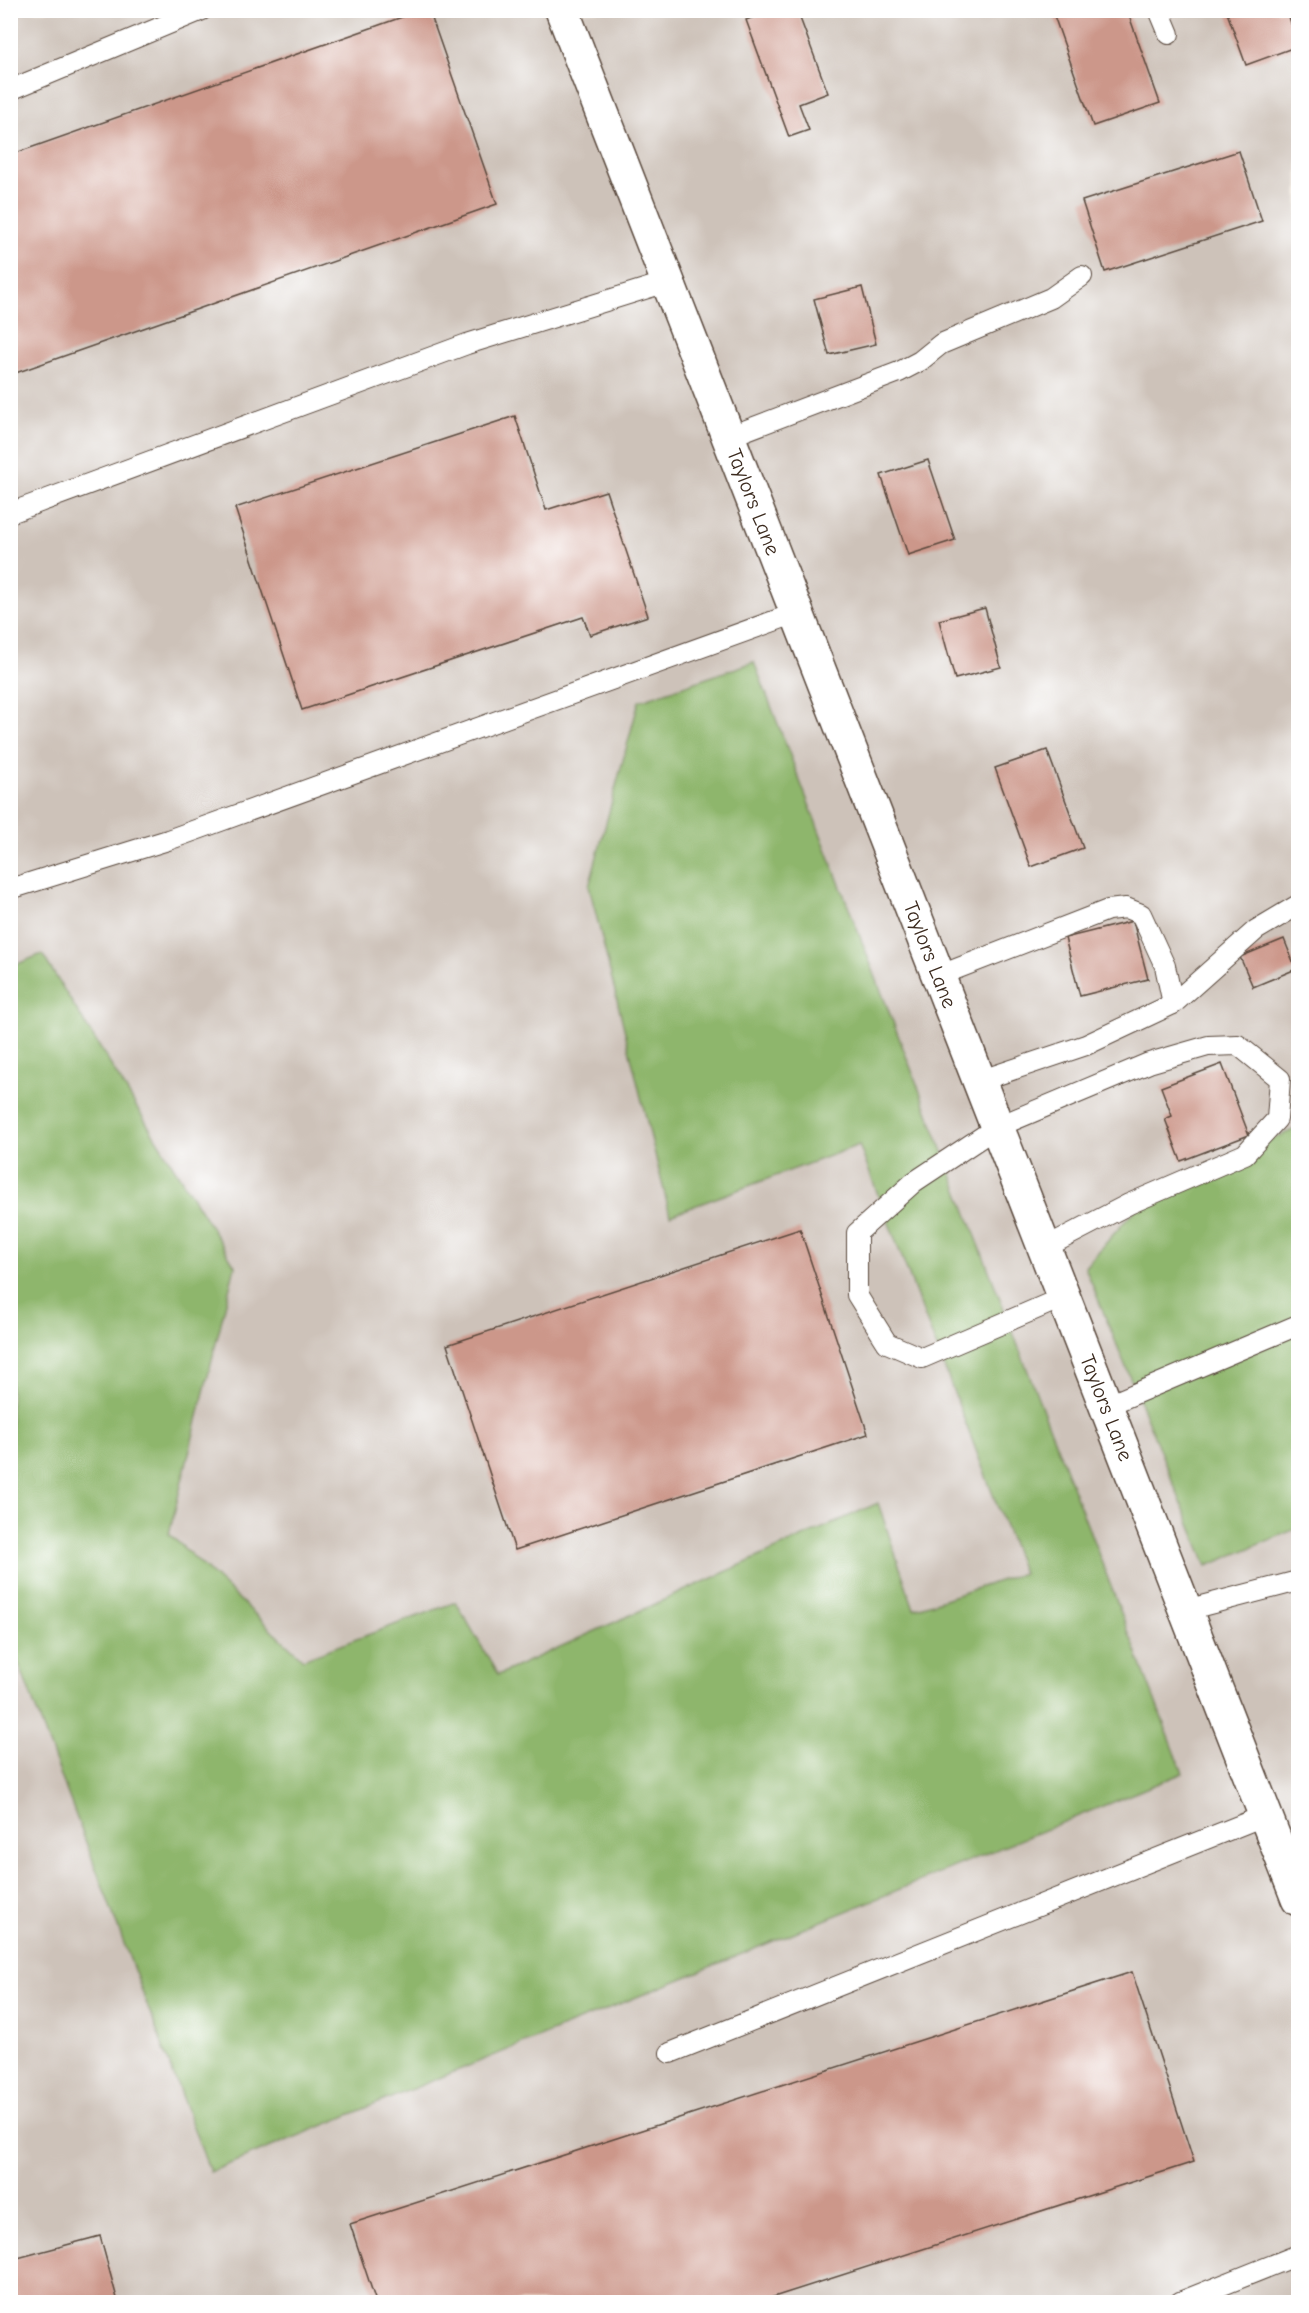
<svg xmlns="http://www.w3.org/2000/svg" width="1309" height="2313" font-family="'Comic Neue',sans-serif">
<rect width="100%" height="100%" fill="#fff"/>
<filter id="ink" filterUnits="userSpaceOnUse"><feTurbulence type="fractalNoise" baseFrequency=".0167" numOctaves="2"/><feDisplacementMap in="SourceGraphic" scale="12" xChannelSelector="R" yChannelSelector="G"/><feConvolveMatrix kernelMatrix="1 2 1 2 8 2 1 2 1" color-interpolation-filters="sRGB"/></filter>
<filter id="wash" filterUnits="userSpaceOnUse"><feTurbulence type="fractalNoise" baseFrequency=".008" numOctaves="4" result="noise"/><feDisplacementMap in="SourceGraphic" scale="24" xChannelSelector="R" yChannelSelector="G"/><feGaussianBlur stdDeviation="1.35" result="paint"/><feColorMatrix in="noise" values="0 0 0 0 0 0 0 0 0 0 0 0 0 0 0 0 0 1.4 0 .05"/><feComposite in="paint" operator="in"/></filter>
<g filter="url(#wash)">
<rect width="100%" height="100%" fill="#f9eddd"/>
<!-- industrial -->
<rect fill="#cdc2b9" x="11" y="11" width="1287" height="2291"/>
<!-- forest -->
<g fill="#8eb66c" stroke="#647045" stroke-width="1.5">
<path d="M754,662L1183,1773L210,2172L11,1643L10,967L42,954L235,1266L169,1534L303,1659L456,1602L498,1675L878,1503L914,1609L1023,1573L859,1145L670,1215L589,886L639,701Z"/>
<path d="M1298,1128V1528L1207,1566L1085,1267L1153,1189Z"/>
</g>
<g id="blocks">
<!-- building -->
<g fill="#cc978a">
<path d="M422,10H429L497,204L10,375V155Z"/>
<path d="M773,10H797L828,93L799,104L809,130L789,137L746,20Z"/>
<path d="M1052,10H1127L1160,103L1093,126Z"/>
<path d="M1226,10H1287L1298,46L1246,65Z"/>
<path d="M1239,151L1262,221L1105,272L1082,201Z"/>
<path d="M862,287L876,344L829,355L814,299Z"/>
<path d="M515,416L546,510L606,491L648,616L590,635L583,617L302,710L235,508Z"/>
<path d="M928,460L955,540L908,555L881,475Z"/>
<path d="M985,608L1001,667L955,679L939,620Z"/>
<path d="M1047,750L1083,848L1031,867L995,768Z"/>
<path d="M1133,921L1148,979L1080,996L1065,938Z"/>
<path d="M1284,939L1296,969L1253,987L1240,957Z"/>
<path d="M1222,1064L1249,1135L1181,1161L1165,1119L1172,1116L1161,1087Z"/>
<path d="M800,1229L868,1434L515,1550L447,1345Z"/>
<path d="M1132,1972L1194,2162L758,2302H376L350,2224Z"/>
<path d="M100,2236L118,2302H10V2260Z"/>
</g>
</g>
</g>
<g filter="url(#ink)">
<use href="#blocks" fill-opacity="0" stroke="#58473b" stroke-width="1.5"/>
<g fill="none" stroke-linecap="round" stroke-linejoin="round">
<!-- lane casing -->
<g stroke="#58473b" stroke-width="22">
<g id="lane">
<path d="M1159,10L1169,34"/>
<path d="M10,90L202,10"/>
<path d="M728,437L899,372L920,361L941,344L1051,298L1082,276"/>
<path d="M10,513L467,344L667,282"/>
<path d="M10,889L168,840L796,613"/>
<path d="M938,976L1108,910L1126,908L1141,914L1165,966L1173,1004"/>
<path d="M979,1081L1086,1045L1173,1004L1256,930L1298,905"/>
<path d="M1044,1248L1129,1204L1245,1154L1277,1119L1280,1079L1238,1045L1208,1046L1149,1063L997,1127L914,1182L857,1233V1295L887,1343L922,1358L1064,1297"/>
<path d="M1106,1406L1298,1325"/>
<path d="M1186,1610L1298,1581"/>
<path d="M670,2053L1266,1815"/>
<path d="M1180,2302L1298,2255"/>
</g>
</g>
<!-- secondary casing -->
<g stroke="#58473b" stroke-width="36">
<g id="secondary">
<path id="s1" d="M562,10L1298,1899"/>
</g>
</g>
<!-- lane -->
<use href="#lane" stroke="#fff" stroke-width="20"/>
<!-- secondary -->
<use href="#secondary" stroke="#fff" stroke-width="33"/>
</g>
</g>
<g text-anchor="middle" stroke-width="4.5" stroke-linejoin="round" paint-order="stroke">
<!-- street labels -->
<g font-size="21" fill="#3b2a1e" stroke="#fff">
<text dy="7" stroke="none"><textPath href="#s1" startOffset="528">Taylors Lane</textPath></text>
<text dy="7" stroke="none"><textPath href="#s1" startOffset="1014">Taylors Lane</textPath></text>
<text dy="7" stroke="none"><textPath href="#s1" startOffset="1500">Taylors Lane</textPath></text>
</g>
</g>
<!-- margin -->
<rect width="1309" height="2313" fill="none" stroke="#fff" stroke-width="36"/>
</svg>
